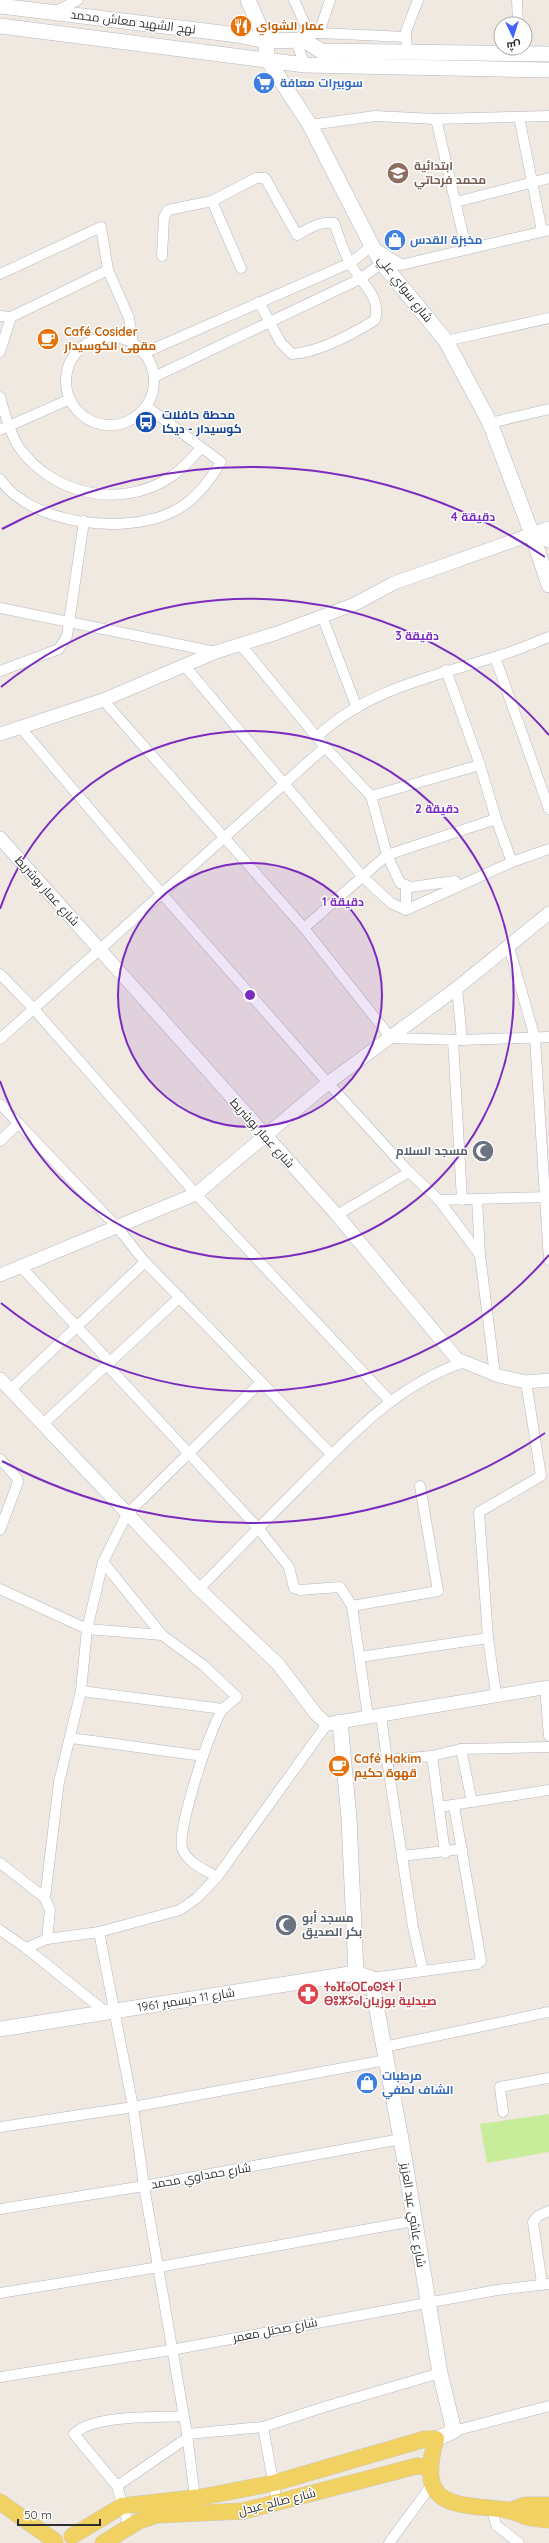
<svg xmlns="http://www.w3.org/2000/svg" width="549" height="2543" font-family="Quicksand,Cairo,'Noto Sans Tifinagh',sans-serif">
<rect width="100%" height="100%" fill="#efe9e1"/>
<!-- pitch -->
<path fill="#c9ec9a" d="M549,2114V2152L487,2163L480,2124Z"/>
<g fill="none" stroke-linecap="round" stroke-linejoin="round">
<!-- minor casing -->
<g stroke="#b4b7c1" stroke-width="11">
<g id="minor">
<path d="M294,0L309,33L295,39L305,65"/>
<path d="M517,0L518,24"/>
<path d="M54,12L78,0"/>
<path d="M312,33H319L330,0"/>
<path d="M319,33L406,37"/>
<path d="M407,52L406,31L418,0"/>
<path d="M519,117L542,231"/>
<path d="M436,119L466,248"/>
<path d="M310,125L375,116L436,119L549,116"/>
<path d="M212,201L241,268"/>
<path d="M456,202L549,178"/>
<path d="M162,256L164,217L168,210L212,201L256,178H265L297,235C310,228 319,221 334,223C339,236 343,251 350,263C360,282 382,297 375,320C351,335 320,352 292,354L281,343L259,302"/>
<path d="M0,274L101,227L108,270"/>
<path d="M0,316L11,317L108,270L129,318L133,343"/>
<circle cx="110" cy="381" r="44"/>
<path d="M446,341L549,318"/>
<path d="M0,352L11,317"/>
<path d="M144,353L350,263L372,246L399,263"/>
<path d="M154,377L360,279L382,263L401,265L549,230"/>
<path d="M0,397C5,414 9,431 18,446C51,494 119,510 169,478C182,470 191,459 200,449"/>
<path d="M490,423L549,409"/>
<path d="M0,430L70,399"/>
<path d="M0,479C31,525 126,535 172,512C194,502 209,482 221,462L146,406"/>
<path d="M0,608L216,652"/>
<path d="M322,616L357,708"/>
<path d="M240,644L325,747L371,796L387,855L400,883L411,887L455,881"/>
<path d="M495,657L549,809"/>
<path d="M184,665L362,876L391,903L406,910L512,862L496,819L480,765L446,670"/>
<path d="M0,671L59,649L67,636L84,521"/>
<path d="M103,700L304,928L391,1038L462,1040L549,1037"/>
<path d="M20,727L162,894L328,1083L409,1172L439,1200L480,1255L495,1375"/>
<path d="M317,737C366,690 431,677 495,657C513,652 531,644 549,637"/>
<path d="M371,796L480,765"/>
<path d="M512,862L549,849"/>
<path d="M406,886V910"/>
<path d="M304,928L387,855L496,819"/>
<path d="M509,947L535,1038L549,1260"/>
<path d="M0,974L33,1008L196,1194L390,1401"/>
<path d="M457,988L462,1040"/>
<path d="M0,1039L325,747"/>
<path d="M453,1040L462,1200"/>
<path d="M0,1104L117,1227L145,1262L331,1454"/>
<path d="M0,1141L19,1123"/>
<path d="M477,1199L480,1255"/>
<path d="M439,1200L549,1197"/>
<path d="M337,1215L409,1172"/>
<path d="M22,1268L109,1361"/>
<path d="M106,1364L258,1528L289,1567L294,1588L300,1590L340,1587L352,1606"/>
<path d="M10,1390L145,1262"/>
<path d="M43,1424L180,1297"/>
<path d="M0,1459L17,1478L18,1482L0,1530"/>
<path d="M103,1562L162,1635"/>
<path d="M0,1589L87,1629L162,1635L203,1665L237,1697C233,1701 227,1705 223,1709C211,1724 177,1830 182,1848C186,1862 205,1870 217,1877"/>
<path d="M199,1589C234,1553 268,1518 303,1483C351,1435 399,1383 465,1362"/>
<path d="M360,1657L488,1638"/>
<path d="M545,1687L549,1736"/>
<path d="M81,1691L223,1709"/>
<path d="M496,1694L488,1638L479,1512L541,1476L526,1382"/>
<path d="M381,1715L387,1760"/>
<path d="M368,1717L352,1606L438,1591L420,1486"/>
<path d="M71,1738L203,1756"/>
<path d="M461,1749L472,1802"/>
<path d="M432,1756L445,1853"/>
<path d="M439,1807L549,1790"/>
<path d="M402,1856L462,1849"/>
<path d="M0,1863L45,1898"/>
<path d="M0,1930L26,1948L107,2013"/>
<path d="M99,1932L133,2107L144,2186L187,2434L195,2497L193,2503"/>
<path d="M47,1939L99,1932L180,1910L197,1898L217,1877L327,1724"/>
<path d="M26,1948L47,1939L50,1910L45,1898L59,1782L81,1691L87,1629L103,1562L127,1514L261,1382"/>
<path d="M423,1971L413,1927L387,1760L432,1756L461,1749L549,1747"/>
<path d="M371,1978L477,1964L481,1961L454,1806"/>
<path d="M384,2047L549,2012"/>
<path d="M503,2112L500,2087L549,2078"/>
<path d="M0,2127L133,2107L386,2060"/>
<path d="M0,2209L144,2186L401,2139"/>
<path d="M542,2284L533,2222L538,2216L549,2211"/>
<path d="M0,2293L159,2267L413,2221"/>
<path d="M0,2377L171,2350L497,2290L549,2284"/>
<path d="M263,2427L277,2502"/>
<path d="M454,2431L549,2406"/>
<path d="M187,2434L263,2427L324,2407L440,2373"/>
<path d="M117,2486L187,2438"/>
<path d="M492,2509L496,2525L519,2543"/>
<path d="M129,2527L117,2486L74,2434C94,2414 154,2418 183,2416"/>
<path d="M389,2543L433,2483"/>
</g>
</g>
<!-- tertiary casing -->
<g stroke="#b4b7c1" stroke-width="14">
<g id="tertiary">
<path d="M532,534L549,541"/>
<path d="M0,734L103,700L216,652L277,633L355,604L394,583L549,528"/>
<path d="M0,838L337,1215L457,1359L499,1376L526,1382L549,1380"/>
<path d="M0,1275L196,1194L328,1083L457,988L549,913"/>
<path d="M0,1379L199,1589L278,1664L316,1714L327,1724L549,1687"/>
</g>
</g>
<!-- secondary casing -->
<g stroke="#b4b7c1" stroke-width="16">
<g id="secondary">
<path d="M248,0L266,41L267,59L310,125L372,246L382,263L446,341L490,423L532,534L549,585"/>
<path d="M0,6L238,35L266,41L304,40L321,51L549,54"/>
<path d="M0,26L305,65L549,70"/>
<path d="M340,1722L349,1818L356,1973"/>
<path d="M0,2029L356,1973L371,1978L401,2139L440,2373L454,2431L436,2439"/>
</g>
</g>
<!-- primary casing -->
<g stroke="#c9c9c9" stroke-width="17">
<g id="primary">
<path d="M0,2502L55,2541"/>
<path d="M509,2511L525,2505H549"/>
<path d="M72,2536L122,2506L202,2497L274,2483L425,2439H436C415,2511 457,2503 507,2510C515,2511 523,2517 531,2518C536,2519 543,2519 549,2520"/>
<path d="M103,2543L139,2521L157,2515L243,2511L417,2466L431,2468"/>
</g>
</g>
<!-- minor -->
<use href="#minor" stroke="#fff" stroke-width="10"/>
<!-- tertiary -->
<use href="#tertiary" stroke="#fff" stroke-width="13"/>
<!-- secondary -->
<use href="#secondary" stroke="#fff" stroke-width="15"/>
<!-- primary -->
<use href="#primary" stroke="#f2d163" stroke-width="16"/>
</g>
<!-- distance rings -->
<circle cx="250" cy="995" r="132" fill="#7b2cbf" fill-opacity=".12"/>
<g fill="none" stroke="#7b2cbf" stroke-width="2">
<circle cx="250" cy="995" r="132"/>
<path d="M0 909A264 264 0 1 1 0 1081"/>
<path d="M549 1255A396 396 0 0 1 1 1303M1 687A396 396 0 0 1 549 735"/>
<path d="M545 1433A528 528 0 0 1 2 1461M2 529A528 528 0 0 1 545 557"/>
</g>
<!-- icons -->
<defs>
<g id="restaurant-disc" transform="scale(1.15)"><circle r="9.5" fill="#e8710a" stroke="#fff"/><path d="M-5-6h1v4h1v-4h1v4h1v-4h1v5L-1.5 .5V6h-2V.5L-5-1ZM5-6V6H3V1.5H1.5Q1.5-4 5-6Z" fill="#fff"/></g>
<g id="supermarket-disc" transform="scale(1.15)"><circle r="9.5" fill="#3f7fe0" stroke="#fff"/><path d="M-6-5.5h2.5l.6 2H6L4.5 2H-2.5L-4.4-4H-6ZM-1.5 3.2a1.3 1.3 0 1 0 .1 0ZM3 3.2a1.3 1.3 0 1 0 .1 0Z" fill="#fff"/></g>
<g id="school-disc" transform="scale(1.15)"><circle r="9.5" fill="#8d6e63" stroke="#fff"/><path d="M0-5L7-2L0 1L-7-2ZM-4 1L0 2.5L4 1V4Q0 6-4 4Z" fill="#fff"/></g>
<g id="shop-disc" transform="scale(1.15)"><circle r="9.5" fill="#3f7fe0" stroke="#fff"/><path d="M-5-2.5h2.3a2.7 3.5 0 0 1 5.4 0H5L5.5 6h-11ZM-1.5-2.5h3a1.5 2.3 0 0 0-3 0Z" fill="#fff"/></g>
<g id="cafe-disc" transform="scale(1.15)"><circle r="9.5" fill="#e8710a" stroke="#fff"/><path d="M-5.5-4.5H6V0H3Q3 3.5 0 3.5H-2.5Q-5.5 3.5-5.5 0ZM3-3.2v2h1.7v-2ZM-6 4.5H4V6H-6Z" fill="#fff"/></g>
<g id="bus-disc" transform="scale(1.15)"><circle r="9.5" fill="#1a4fb4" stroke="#fff"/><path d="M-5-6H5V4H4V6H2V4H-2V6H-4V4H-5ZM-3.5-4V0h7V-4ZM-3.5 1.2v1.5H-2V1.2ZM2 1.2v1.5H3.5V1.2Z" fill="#fff"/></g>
<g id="mosque-disc" transform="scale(1.15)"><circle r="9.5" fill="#6b7280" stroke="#fff"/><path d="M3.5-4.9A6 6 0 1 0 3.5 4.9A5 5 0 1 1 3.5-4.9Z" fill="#fff"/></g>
<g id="pharmacy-disc" transform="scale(1.15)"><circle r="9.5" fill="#e0444e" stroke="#fff"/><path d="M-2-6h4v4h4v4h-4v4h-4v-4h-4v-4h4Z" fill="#fff"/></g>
</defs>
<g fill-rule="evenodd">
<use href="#restaurant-disc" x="241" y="26"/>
<use href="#supermarket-disc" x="264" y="83"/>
<use href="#school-disc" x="398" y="173"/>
<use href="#shop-disc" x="395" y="240"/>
<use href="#cafe-disc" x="48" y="339"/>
<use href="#bus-disc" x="146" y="422"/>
<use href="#mosque-disc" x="483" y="1151"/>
<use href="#cafe-disc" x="339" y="1766"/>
<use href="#mosque-disc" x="286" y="1925"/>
<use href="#pharmacy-disc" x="308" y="1994"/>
<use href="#shop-disc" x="367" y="2083"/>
</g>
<g text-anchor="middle" stroke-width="3" stroke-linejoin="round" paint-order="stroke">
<!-- street labels -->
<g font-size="12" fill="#2e2e2e" stroke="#fff">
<text transform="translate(133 22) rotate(7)" y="4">نهج الشهيد معاش محمد</text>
<text transform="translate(405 289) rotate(52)" y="4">شارع سواي علي</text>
<text transform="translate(47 891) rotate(48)" y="4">شارع عمار بوشريط</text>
<text transform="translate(262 1133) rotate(48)" y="4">شارع عمار بوشريط</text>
<text transform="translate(186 2000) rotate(-9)" y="4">شارع 11 ديسمبر 1961</text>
<text transform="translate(201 2176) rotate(-10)" y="4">شارع حمداوي محمد</text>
<text transform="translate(413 2215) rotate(81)" y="4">شارع عاشي عبد العزيز</text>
<text transform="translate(275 2330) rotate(-11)" y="4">شارع صحتل معمر</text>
<text transform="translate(277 2502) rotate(-14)" y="4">شارع صالح عيدل</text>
</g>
<!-- food labels -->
<g font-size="12" font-weight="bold" fill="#c56008" stroke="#fff" text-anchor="start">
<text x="256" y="30">عمار الشواي</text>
<text x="64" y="336">Café Cosider<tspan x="64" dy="14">مقهى الكوسيدار</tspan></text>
<text x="354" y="1763">Café Hakim<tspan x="354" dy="14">قهوة حكيم</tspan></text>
</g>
<!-- shop labels -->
<g font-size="12" font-weight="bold" fill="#366cbe" stroke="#fff" text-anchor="start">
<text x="280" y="87">سوبيرات معافة</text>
<text x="410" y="244">مخبزة القدس</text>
<text x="382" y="2080">مرطبات<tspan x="382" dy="14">الشاف لطفي</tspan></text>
</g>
<!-- education labels -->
<g font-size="12" font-weight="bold" fill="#785e54" stroke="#fff" text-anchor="start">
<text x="414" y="170">ابتدائية<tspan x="414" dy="14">محمد فرحاتي</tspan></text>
</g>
<!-- transit labels -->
<g font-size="12" font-weight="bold" fill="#164399" stroke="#fff" text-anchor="start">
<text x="162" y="419">محطة حافلات<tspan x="162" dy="14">كوسيدار - ديكا</tspan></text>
</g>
<!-- worship labels -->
<g font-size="12" font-weight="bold" fill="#5b616d" stroke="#fff" text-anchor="end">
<text x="468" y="1155">مسجد السلام</text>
<text x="302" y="1922" text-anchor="start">مسجد أبو<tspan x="302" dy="14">بكر الصديق</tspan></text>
</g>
<!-- health labels -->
<g font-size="12" font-weight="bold" fill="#be3a42" stroke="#fff" text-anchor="start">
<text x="324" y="1991">ⵜⴰⴼⴰⵔⵎⴰⵙⵉⵜ ⵏ<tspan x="324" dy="14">ⴱⵓⵣⵢⴰⵏصيدلية بوزيان</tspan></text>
</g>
</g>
<circle cx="250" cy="995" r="6" fill="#7b2cbf" stroke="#fff" stroke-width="2"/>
<g font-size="12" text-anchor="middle" font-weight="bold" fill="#7b2cbf" stroke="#fff" stroke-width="3" stroke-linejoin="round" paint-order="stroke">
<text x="473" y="521">4 دقيقة</text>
<text x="417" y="640">3 دقيقة</text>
<text x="437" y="813">2 دقيقة</text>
<text x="343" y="906">1 دقيقة</text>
</g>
<!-- north arrow -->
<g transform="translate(513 36) rotate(176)"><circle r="19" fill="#ffffff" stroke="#ababab"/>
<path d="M0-3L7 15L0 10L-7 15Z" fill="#4264fb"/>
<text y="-6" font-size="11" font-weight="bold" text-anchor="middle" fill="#2e2e2e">ش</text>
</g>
<!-- scale -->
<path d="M18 2519v6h82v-6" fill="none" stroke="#2e2e2e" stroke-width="2"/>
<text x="24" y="2519" font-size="12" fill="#2e2e2e" stroke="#ffffff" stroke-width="3" paint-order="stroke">50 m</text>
</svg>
